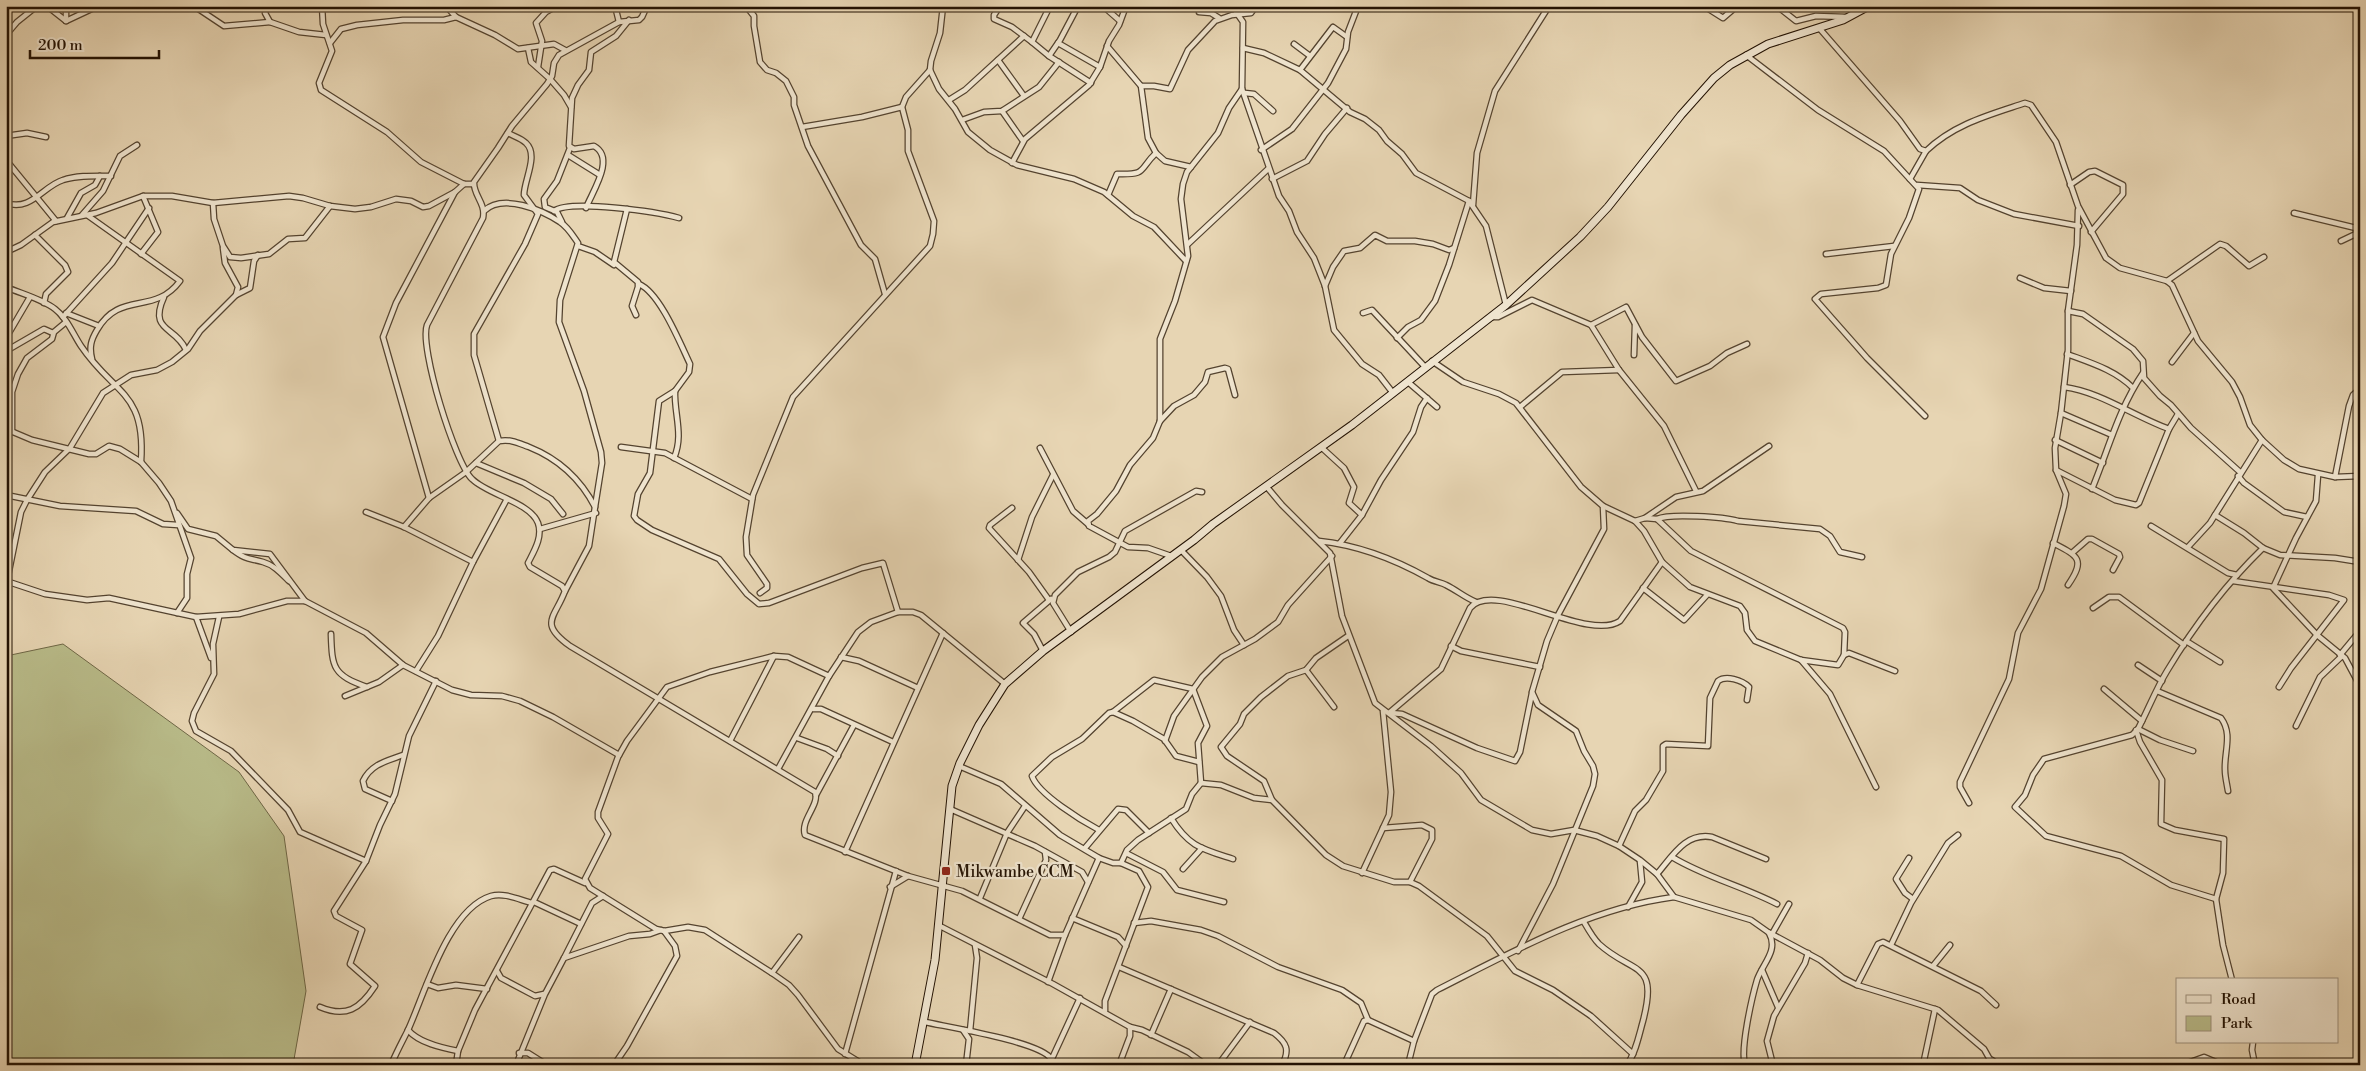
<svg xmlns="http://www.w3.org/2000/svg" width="2366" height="1071" font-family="'Libre Bodoni',serif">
<rect width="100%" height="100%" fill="#e7d5b3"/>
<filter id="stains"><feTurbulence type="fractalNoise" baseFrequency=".004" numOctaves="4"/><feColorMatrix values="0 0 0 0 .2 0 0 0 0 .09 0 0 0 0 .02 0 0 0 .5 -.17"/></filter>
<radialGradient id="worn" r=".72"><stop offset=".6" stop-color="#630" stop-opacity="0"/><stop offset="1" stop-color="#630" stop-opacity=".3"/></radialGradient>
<!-- green -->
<path fill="#b9bc8a" stroke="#6e6746" d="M63,644L239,772L284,836L306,991L293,1065H6V656Z"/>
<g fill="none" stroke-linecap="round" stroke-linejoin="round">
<!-- minor casing -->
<g stroke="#54432f" stroke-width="7">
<g id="minor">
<path d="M47,6L66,21L98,6"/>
<path d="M194,6L224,26L270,22"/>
<path d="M267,6L265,13L270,22L299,32L326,35"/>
<path d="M322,6L323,24L332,51L319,83L321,90L387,132L421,162L464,184H473"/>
<path d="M446,6L456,17"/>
<path d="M615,6L619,22"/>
<path d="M647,6L642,17L639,20L619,22L559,55L554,63L552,76L547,84L512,126L498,148L474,182C473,195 486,203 483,218L427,325C419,347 455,463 472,479C488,495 530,502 538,523C543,537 534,551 528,563L530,567L562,586L565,591C555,618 538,623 570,646L815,792C820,805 800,820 805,835L908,876L962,891L1050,935H1065"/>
<path d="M746,6L754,16V26L760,62L767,70L776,73L786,81L794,97V105L808,146L861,245L875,259L885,294"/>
<path d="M943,6L940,33L931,61L930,70L939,89L955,109L968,132L990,150L1017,165L1074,179L1104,192L1133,216L1154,227L1186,261"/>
<path d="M1000,6L994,15V19L1012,27L1032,42"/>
<path d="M1050,6L1032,42L1049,56L1091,83"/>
<path d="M1103,6L1120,21"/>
<path d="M1191,6L1192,7"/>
<path d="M1236,6V12L1243,22L1242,89L1279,196L1289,211L1297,232L1314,258L1325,286L1334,330L1362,364L1379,375L1393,393"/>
<path d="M1704,6L1723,18L1737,6"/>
<path d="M1777,6L1796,21L1816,16L1846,17"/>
<path d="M1199,12L1211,13L1219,18"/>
<path d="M66,21V6"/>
<path d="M1820,29L1900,121L1920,149L1926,151C1954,124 1989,115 2025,103L2031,105L2056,142L2078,206L2106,258L2120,268L2167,281L2172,285L2198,341L2232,382L2240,397L2250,425L2262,440L2284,460L2299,469L2335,477L2360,476"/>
<path d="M6,35L17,22L37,6"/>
<path d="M330,43L341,29L357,25L403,20H444L456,17L495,35L518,49L554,44L565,50"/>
<path d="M1058,43L1100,67"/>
<path d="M1294,44L1310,56"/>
<path d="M1107,46L1141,86L1148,138L1156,153L1165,161L1191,167"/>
<path d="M528,48L531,62L550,79L564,95L571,107"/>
<path d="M1243,48L1264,53L1300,70L1350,112L1365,119L1379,130L1387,141L1402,154L1416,173L1469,201L1486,226L1506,305"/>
<path d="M1746,55L1818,110L1884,151L1919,189L1909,218L1891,254L1886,285L1878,288L1821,294L1815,299L1867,358L1925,416"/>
<path d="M1049,56L1060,40L1078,6"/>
<path d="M998,60L1024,96"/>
<path d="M538,67L542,41L536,23L546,12L557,6"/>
<path d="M1300,70L1333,27L1347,37"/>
<path d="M1141,86H1154L1170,89L1188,50L1215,21L1232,15L1251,13L1256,6"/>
<path d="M1245,93L1254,94L1273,111"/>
<path d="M949,100L965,90L1024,36"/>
<path d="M1002,111L1023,141"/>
<path d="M962,120L984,112L1002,111L1039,87L1059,62"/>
<path d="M802,127L862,117L902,107"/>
<path d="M6,136L27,133L46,137"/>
<path d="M1261,150L1292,129L1328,83L1346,49L1348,32L1358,6"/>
<path d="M568,155L600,175"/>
<path d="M6,160L56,221"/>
<path d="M1012,163L1025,139L1089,85L1100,67L1109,41L1119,25L1126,6"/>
<path d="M1272,179L1307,161L1325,134L1347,108"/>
<path d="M1910,179L1926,151"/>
<path d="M1917,185L1960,188L1978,200L2014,214L2079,226"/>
<path d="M2070,185L2089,172L2095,171L2123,185V194L2091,232"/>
<path d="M1108,195L1117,174C1148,175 1138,170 1156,153"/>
<path d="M6,203C31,212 43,186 63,180C77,175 96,176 111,176"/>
<path d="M213,203L214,219L223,246L230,257L241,258L269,254L288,239L305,238L330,206"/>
<path d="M1473,205L1477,153L1495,91L1549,6"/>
<path d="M586,208C592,192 616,158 594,146L574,149L569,146L572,98L578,85L589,70L591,52L616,36L629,20"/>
<path d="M627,209L614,262L638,282V287L632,306L636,315"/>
<path d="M484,211C503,193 542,210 560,222C568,227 573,236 578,243L560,300L559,322L584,391L601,452L602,463L595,507"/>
<path d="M554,211C570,199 658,212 679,218"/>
<path d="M2294,213L2360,229"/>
<path d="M82,215L103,191L120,156L137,145"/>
<path d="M87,215L180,281C154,316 120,290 97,330C91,340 89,347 92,359"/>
<path d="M67,218L81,193L95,185L100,176"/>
<path d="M562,222L557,212L545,207L544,199L557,181L570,148"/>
<path d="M35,235L65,265L68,272L46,294L44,303"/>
<path d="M2341,241L2360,232"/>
<path d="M1188,244L1268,169"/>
<path d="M578,246L595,252L614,265"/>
<path d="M223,248L225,263L238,287L236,295"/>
<path d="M6,252L21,245L53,222L96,213L143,196H172L213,203L289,196L303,198L330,206L355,209L371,207L396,199L411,201L423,207L429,206L455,192"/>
<path d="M141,254L158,232L143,196"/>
<path d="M1826,254L1894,246"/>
<path d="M2020,278L2044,288L2071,291"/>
<path d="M2167,281L2220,244L2226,246L2249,266L2264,257"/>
<path d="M639,284C660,293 680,343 690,364L689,372L675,391C674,414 684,435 674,458"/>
<path d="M1325,286L1333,267L1344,251L1360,248L1375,235L1387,241H1415L1433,244L1449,250L1454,248"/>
<path d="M6,287C22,294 42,299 55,309C67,318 73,334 81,346C114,395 146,391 141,462"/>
<path d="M164,297C148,332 176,326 186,350"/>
<path d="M2068,311L2083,314L2133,349L2143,361L2144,378L2160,396L2171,405L2191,428L2240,472"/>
<path d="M66,313L99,326"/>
<path d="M1363,313L1372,310L1426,368"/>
<path d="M63,317L112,263L149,208"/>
<path d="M1491,317H1498L1532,300L1591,325L1619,370L1664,426L1696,491"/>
<path d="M1591,325L1626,307L1642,337L1676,381L1710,366L1727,353L1747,344"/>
<path d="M6,338L30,297"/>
<path d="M1397,338L1408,327L1421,320L1435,301L1449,265L1469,201"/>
<path d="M6,351L44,329L53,333"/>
<path d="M2067,354C2091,363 2115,370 2133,388"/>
<path d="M1634,355L1635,325"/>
<path d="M1432,361L1463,382L1499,394L1516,403L1581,487L1603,506L1604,529L1558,615L1547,641L1532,692L1538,705L1576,731L1584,751L1593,766L1595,774L1593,786L1553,884L1518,951"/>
<path d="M2172,362L2194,333"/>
<path d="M1408,382L1437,407"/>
<path d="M2064,387C2101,392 2133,416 2169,429"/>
<path d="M675,391L659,401L650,473L638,494L634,516L637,520L652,530L719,559L747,594L759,604L769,603L862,568L883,563L898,612"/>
<path d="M1520,407L1562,372L1619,370"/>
<path d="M2061,413L2112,435"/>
<path d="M1160,421L1174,406L1194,395L1205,382L1208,372L1225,368L1228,369L1235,395"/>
<path d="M6,429L32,440L89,454H96L109,446L120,449L141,462L159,483L171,501L191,558L187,574V598L177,613"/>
<path d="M12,432V392L18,374L27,358L52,339L54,332L66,322"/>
<path d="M2055,440L2103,463"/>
<path d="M499,441L474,355V334L525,244L538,214L524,195C524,180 539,155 526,143C521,138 513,136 508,133"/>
<path d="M621,447L665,453L752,499"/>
<path d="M1321,447L1344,468L1354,487L1349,503L1362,515"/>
<path d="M1040,448L1073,511L1088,524"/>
<path d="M476,463L524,483L551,499L563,514"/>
<path d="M2056,470L2115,500L2136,505L2139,503L2169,429L2178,414"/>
<path d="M2318,475L2316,501L2296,538L2273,588L2317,635L2345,658L2360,686"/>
<path d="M2238,476L2244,483L2284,512L2307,517"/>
<path d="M2335,477L2349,406L2353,395L2360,389"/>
<path d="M1266,486L1282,505L1330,553L1342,616L1375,703L1431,746L1461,773L1481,800L1532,830L1551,834L1574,830L1597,836L1619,846L1640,860L1657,874L1674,897L1751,920L1768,932L1820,960L1843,978L1857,985L1938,1010L1984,1049L1993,1065"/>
<path d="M2092,489C2109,448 2118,410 2143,373"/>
<path d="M6,495L60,506L136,511L163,524L178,525"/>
<path d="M429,498L383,337L396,303L455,192L464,184"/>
<path d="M1603,506L1635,521L1644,531L1662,562L1690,587L1740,606L1745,613L1747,630L1755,641L1801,660L1838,665L1844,655L1849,653L1895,671"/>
<path d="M1012,508L990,525L989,528L1029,572L1049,600"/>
<path d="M366,512L404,527L473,562"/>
<path d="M177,513L188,529L216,536L233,550L270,554L305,601"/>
<path d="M2215,515L2244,533L2263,548L2280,555L2335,558L2360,562"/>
<path d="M1645,518L1676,497L1703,491L1769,446"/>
<path d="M1657,519C1670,513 1724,517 1738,521L1820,529L1830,536L1840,552L1862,557"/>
<path d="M1635,521L1645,518L1657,519L1691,551L1843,628L1845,632L1844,655"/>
<path d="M2151,526L2228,573L2237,575"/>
<path d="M404,527L429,498L466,472L499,441C511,439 518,443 529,447C559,459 580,478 595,507L589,546L565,591"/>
<path d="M540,529L596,513"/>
<path d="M1319,541C1357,545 1396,560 1428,578C1434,582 1441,582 1446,585C1458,591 1464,597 1476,602"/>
<path d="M1340,543L1362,515L1381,480L1413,432L1421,407L1427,398"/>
<path d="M2053,543C2078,556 2086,559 2068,585"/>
<path d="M2188,547L2210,523L2262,440"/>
<path d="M233,550C246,560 249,558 263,562C274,565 281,573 289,581"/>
<path d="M1181,550L1207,577L1221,596L1234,630L1244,645"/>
<path d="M2072,553L2088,539H2092L2119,554L2120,557L2113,570"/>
<path d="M1171,556L1148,548L1128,547L1089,526L1088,521L1097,514L1116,491L1130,465L1153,438L1160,421V339L1175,301L1188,256L1181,199L1183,184L1187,172L1218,133L1229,108L1242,89"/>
<path d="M1018,560L1032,517L1053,475"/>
<path d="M6,581L45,594L87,600L109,598L196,617L239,614L287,601H305L366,633L403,665L452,690L471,695L502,696L520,701L553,717L619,755"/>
<path d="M7,581L21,512L27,500L45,472L70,448L103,393L131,375L157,370L172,362L188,349L200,331L236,295L250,288L254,261L258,255"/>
<path d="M2233,581L2329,595L2344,600L2291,668L2279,687"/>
<path d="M1643,588L1684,620L1707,595"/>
<path d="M760,593L767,588V584L747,555L746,537L753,495L793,397L930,246L933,234L934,221L908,151V130L902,107L906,97L930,70"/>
<path d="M2093,608L2109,597H2119L2184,645"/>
<path d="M196,617L211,658"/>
<path d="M219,617L213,644L214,674L194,713L192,721L196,731L231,751L288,810L300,832L366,861"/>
<path d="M1071,632L1053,603L1055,595L1078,572L1109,557L1115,552L1125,531L1196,491L1202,492"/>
<path d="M331,634C332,668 333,675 367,687"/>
<path d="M2186,641L2220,662"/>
<path d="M1451,646L1461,651L1540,667"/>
<path d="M1043,651L1034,634L1023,623L1051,599"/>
<path d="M2340,655L2360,631"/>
<path d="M841,657L859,661L918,688"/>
<path d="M1801,660L1830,694L1876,787"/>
<path d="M2138,665L2162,681"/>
<path d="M1306,670L1334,707"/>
<path d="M416,671L438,636L473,562L507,499"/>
<path d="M829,676L788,657L774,656L710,672L667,687L627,741L618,757L598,812V818L608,834L585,879L590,888L656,929L664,931L688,927L705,930L772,973L789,985L798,995L838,1049L864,1065"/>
<path d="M2104,689L2142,721"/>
<path d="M2157,691L2221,718C2233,734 2224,752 2225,770C2225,777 2227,784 2228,791"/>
<path d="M345,696L379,682L403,665"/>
<path d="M813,709H821L893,742"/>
<path d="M1113,712L1154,680L1193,689L1207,726L1198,743L1201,783"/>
<path d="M1389,713L1441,669L1470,608C1494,578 1587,643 1620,621L1662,562"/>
<path d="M1391,713L1402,714L1477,748L1515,761L1520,752L1532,693"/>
<path d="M2296,726L2320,677L2342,656"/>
<path d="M2138,729L2160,740L2193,751"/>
<path d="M2136,730L2140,742L2162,780L2161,824L2175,830L2224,839L2223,873L2216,899L2223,945L2232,980"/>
<path d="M797,738L827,749L838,756"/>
<path d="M2360,740V745"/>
<path d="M730,741L774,656"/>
<path d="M1165,741L1174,716L1202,677L1222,657L1255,639L1278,622L1288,605L1332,556"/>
<path d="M959,766L1001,784L1060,835L1099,858L1113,863H1121L1127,850L1138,840L1186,809L1192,794L1201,783L1221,785L1254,798L1272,800L1326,855L1343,866L1394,882H1410L1419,886L1487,936L1515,971L1553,990L1591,1016L1633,1054"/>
<path d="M778,769L829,676L858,632L871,622L898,612H913L921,615L1005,684"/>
<path d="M816,795L854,725"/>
<path d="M1272,800L1264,781L1227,756L1221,747L1240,724L1244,714L1261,697L1288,676L1306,670L1316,658L1348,636"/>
<path d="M392,801L365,789L363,781C371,764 387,761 403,755"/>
<path d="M1969,803L1960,787V782L2009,679L2018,633L2041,589L2064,506L2066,494L2056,470L2055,448L2061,413L2068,350V311L2077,245L2078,210"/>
<path d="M950,809L1035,846L1082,872L1088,882"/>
<path d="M1171,818C1189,847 1202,849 1233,859"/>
<path d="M1383,828L1422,825L1432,830V839L1410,882"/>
<path d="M1099,830C1082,821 1038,794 1032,776L1052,757L1082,739L1109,713L1113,712L1133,721L1164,739L1176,756L1199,762"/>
<path d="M1619,846L1635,811L1646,800L1663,771V746L1666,744L1708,746L1710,698L1718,681C1726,675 1742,680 1749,687L1747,700"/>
<path d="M1085,848L1118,809L1126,810L1149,833"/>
<path d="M845,852L943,633"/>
<path d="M1126,853L1163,872L1177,890L1224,902"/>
<path d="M1672,857C1705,877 1742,886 1777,904"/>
<path d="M1909,858L1896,879L1905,893L1913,899"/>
<path d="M1183,869L1202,848"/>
<path d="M1362,873L1389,815L1391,792L1383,711"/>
<path d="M1657,874C1672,857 1685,832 1712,837L1766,859"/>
<path d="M890,887L908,876"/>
<path d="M980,898L1007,833L1025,806"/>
<path d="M2216,899L2171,885L2121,856L2046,836L2015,807L2025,795L2033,775L2044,759L2132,735L2138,729C2148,710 2156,689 2167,671C2194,626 2226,584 2263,548"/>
<path d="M534,902L581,924"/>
<path d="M1628,907L1642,882L1640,861"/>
<path d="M1072,918L1118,937L1126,946"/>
<path d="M1019,919L1046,860L1045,852"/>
<path d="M1584,922C1588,929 1593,938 1599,944C1633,975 1659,960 1643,1021C1639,1035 1636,1052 1627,1065"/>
<path d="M1134,923L1151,921L1201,930L1218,936L1278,967L1342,990L1361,1003L1368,1020"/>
<path d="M938,925L1053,984L1130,1027V1036L1119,1065"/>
<path d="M1772,934L1789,904"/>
<path d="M1891,945L1911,903L1948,843L1958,835"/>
<path d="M564,958L592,903L603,896"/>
<path d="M1933,966L1950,945"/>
<path d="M1119,967L1274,1033C1287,1043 1290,1050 1282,1065"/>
<path d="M1762,970L1778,1007"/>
<path d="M497,971L501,978L535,996L544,994"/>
<path d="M772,973L799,937"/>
<path d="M1048,982L1065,935L1099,858"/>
<path d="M427,984L438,988L456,985L487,989"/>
<path d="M1857,985L1878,944L1883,942L1981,991L1996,1005"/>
<path d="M320,1007C346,1018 360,1009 375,986L350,964L362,930L336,916L334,911L366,861L380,825L395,794L409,736L436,681"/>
<path d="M1105,1011V1001L1148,887L1139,871L1121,863"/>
<path d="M925,1022C947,1027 1042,1042 1051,1059"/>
<path d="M1130,1027L1142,1030L1188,1052L1206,1065"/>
<path d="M408,1030C419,1043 442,1048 458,1051"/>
<path d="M963,1030L969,1039L966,1065"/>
<path d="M970,1031L977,958L975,945"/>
<path d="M1151,1035L1171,989"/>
<path d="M2253,1042L2252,1050L2255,1065"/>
<path d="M519,1053H528L547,1065"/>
<path d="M845,1054L896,871"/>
<path d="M1992,1060L1999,1065"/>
<path d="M1885,1063L1889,1065"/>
<path d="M391,1065C396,1053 402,1042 408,1030C425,993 448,909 491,896C504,892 520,900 532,903"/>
<path d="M456,1065L458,1051L475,1010L550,870L554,869L585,883"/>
<path d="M516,1065L545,994L564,958L629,936L650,934L661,930"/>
<path d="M614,1065L627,1046L677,956L675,946L664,931"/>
<path d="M1049,1065L1080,998"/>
<path d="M1218,1065L1250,1022"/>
<path d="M1344,1065L1364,1021L1368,1020L1414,1041L1432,994L1437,990C1512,952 1590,908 1674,897"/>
<path d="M1408,1065L1414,1041"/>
<path d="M1745,1065C1740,1049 1752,997 1757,980C1762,964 1779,951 1769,933"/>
<path d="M1773,1065L1767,1041L1774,1016L1805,963L1808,953"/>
<path d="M1923,1065L1935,1009"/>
<path d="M2182,1065L2204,1057L2223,1065"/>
</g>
</g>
<!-- secondary casing -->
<g stroke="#231203" stroke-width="9">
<path id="secondary" d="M915,1065L935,960L952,786L960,763L979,725L1005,684L1043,651L1194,540L1213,524L1352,425L1506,305L1580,237L1608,207L1681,115L1714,78L1730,65L1768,44L1843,20L1869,6"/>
</g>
<!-- minor -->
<use href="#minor" stroke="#efe4ce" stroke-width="4.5"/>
<!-- secondary -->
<use href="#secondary" stroke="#efe4ce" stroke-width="7"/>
</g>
<!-- markers -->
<rect fill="#8f2418" stroke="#efe4ce" stroke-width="2" x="941" y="866" width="10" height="10" rx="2.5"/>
<g text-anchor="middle" stroke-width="4.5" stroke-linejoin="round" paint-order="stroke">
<!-- poi labels -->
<g font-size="16" fill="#231203" stroke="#efe4ce" text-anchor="start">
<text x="956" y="877">Mikwambe CCM</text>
</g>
</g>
<!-- margin -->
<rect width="2366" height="1071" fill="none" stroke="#e7d5b3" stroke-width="25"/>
<rect x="8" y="8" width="2351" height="1056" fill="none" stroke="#231203" stroke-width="2.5"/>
<rect x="12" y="12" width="2341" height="1046" fill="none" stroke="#231203"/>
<!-- legend -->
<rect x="2176" y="978" width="162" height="65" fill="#efe4ce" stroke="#9d907d"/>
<rect x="2186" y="995" width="25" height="8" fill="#efe4ce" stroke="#9d907d"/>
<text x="2221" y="1004" font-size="15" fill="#231203">Road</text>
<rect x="2186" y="1016" width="25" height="15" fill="#b9bc8a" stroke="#9d907d"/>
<text x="2221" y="1028" font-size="15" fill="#231203">Park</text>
<!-- scale -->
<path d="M30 50v8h129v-8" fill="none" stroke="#231203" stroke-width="2.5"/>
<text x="38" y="50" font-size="15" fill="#231203" stroke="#efe4ce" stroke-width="4" paint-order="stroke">200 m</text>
<rect width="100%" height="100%" filter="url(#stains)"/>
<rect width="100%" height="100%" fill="url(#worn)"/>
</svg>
